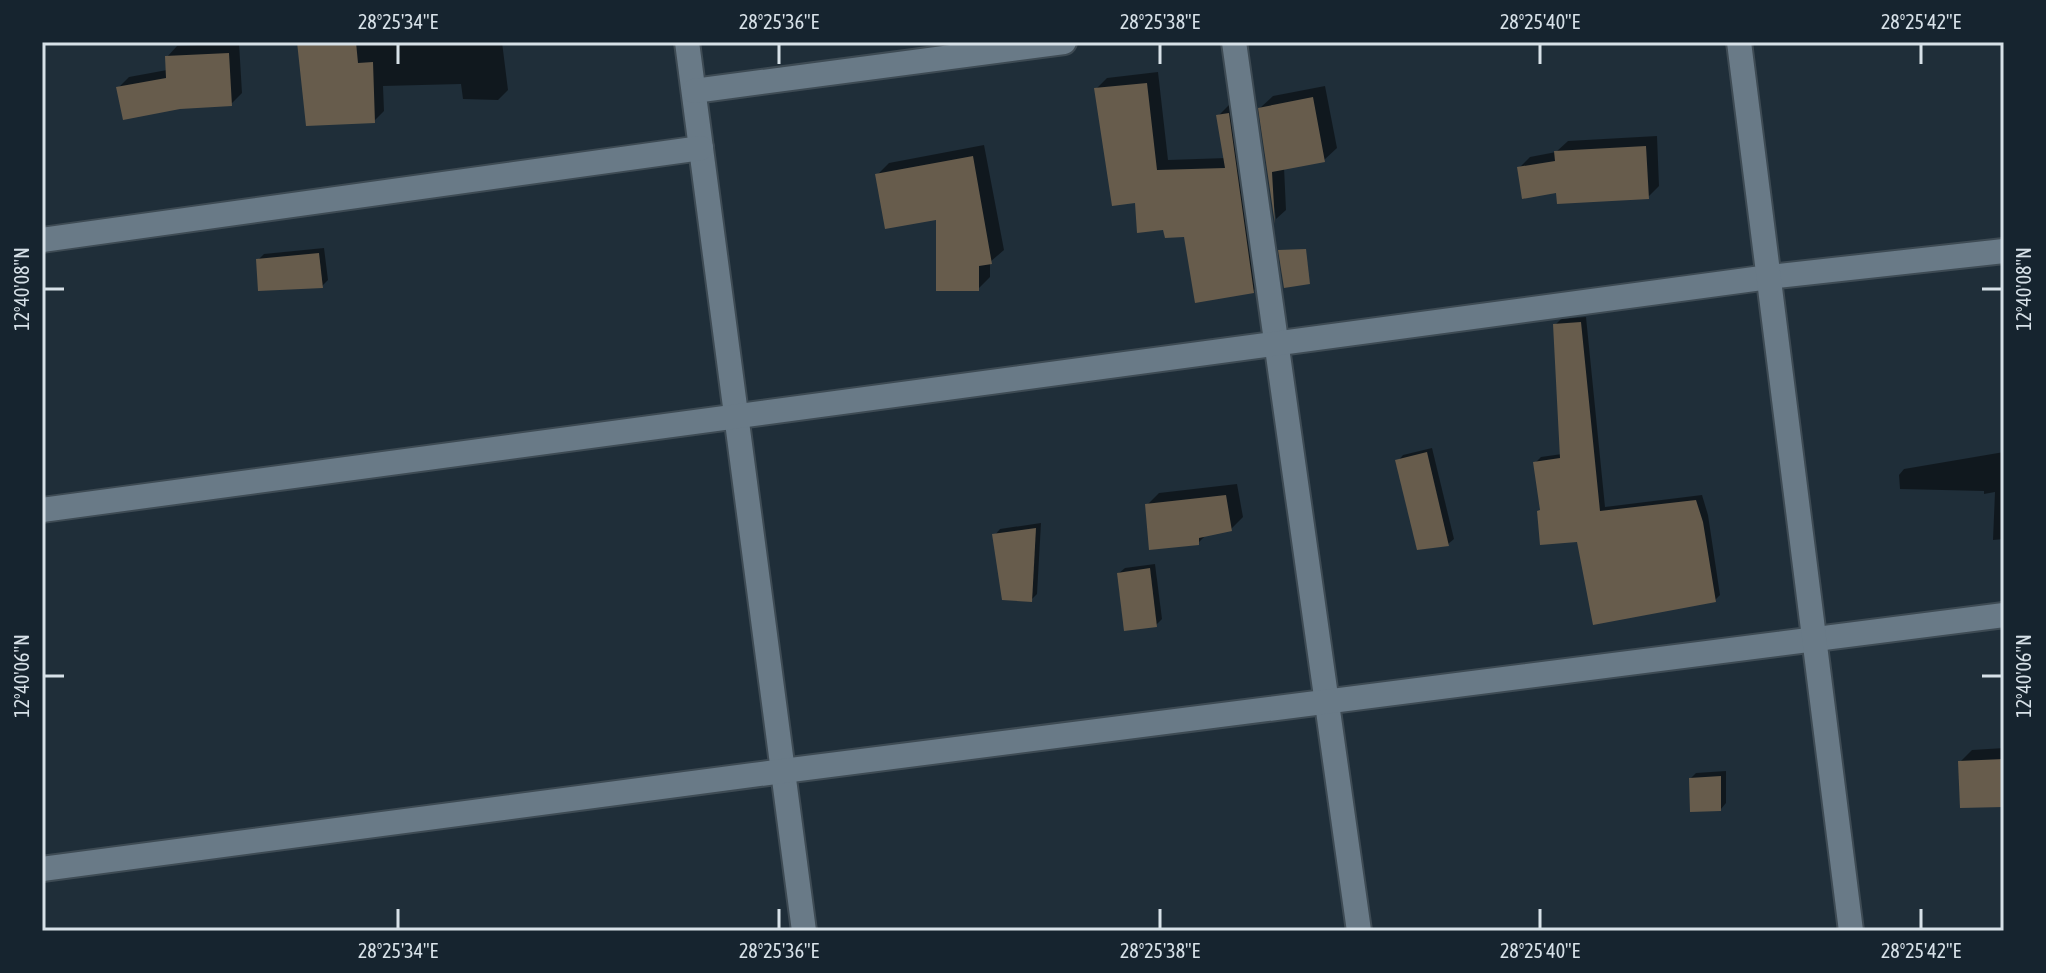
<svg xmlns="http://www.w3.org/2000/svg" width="2046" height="973" font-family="'Asap Condensed',sans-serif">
<rect width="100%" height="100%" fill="#1f2e39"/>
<!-- shadow -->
<g fill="#0007">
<path d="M299,42H502L508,90L498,100L463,99L461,84L383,86L384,111L374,121Z"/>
<path d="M239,43L242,93L231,104L118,88L129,77L167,70V57L177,46Z"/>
<path d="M1158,72L1168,160L1226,158L1218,116L1229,105L1240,103L1264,280L1253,291L1186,235L1165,228L1137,201L1096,89L1107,78Z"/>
<path d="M1325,86L1337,148L1324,160L1284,167L1286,210L1276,219L1260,108L1273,96Z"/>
<path d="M1657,136L1659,186L1648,197L1558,191L1519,168L1530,157L1556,152L1568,141Z"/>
<path d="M984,145L1004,250L990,262V277L978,289L938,218L877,175L889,163Z"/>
<path d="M324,248L328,280L322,286L258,260L264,254Z"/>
<path d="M1586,317L1605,507L1702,495L1708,515L1720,595L1715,600L1579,540L1541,509L1535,463L1541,457L1562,454L1555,325L1561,319Z"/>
<path d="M1432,448L1454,539L1448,544L1398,461L1403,455Z"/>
<path d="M2004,452V539L1993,540L1995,492L1984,494V491L1900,489L1899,475L1904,469Z"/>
<path d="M1237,484L1243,517L1231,529L1207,534L1198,543L1147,505L1159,493Z"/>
<path d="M1041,523L1037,594L1031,600L995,535L1000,529Z"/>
<path d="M1155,564L1162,619L1156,625L1119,573L1125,568Z"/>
<path d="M2004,748V805L1960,762L1972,750Z"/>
<path d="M1726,771V803L1721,809L1691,778L1696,773Z"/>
</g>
<!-- building -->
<g fill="#675c4c">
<path d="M297,42H356L358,63L373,62L375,123L306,126Z"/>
<path d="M229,53L232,106L180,109L123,120L116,87L166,78L165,56Z"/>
<path d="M1147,83L1157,170L1225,168L1216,115L1229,113L1254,293L1195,303L1184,237L1165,238L1163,230L1137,233L1135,203L1112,206L1094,88Z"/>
<path d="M1313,97L1325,162L1272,172L1275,224L1258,108Z"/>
<path d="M1646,146L1649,199L1557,204L1556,193L1522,199L1517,167L1555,161L1554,151Z"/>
<path d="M973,156L992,264L979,266V291H936V220L885,229L875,174Z"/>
<path d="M1306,249L1310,284L1284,288L1278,250Z"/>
<path d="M319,253L323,288L258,291L256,259Z"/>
<path d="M1581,322L1600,511L1696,500L1703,522L1716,602L1593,625L1577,542L1540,545L1537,511L1540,510L1533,462L1560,458L1553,324Z"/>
<path d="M1427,452L1449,546L1417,550L1395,460Z"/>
<path d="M1226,495L1232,531L1199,538V545L1149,550L1145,504Z"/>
<path d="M1036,528L1032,602L1002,600L992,534Z"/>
<path d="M1150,568L1157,627L1124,631L1117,573Z"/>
<path d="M2004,759V807L1960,808L1958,761Z"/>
<path d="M1721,776V811L1690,812L1689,778Z"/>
</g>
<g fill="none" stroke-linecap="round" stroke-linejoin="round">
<!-- street casing -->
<g stroke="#3e4b54" stroke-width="28">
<g id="street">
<path d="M687,42L804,931"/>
<path d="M1234,42L1359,931"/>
<path d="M694,91L1064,42"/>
<path d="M42,240L701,148"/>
<path d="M42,510L1769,277L2004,251"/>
<path d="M42,869L783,771L2004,615"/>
</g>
</g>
<!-- secondary casing -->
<g stroke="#3e4b54" stroke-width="28">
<path id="secondary" d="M1739,42L1851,931"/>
</g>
<!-- street -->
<use href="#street" stroke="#697a87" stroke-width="24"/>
<!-- secondary -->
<use href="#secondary" stroke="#697a87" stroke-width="24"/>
</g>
<!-- ticks -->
<path fill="none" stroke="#d7e1e8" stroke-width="3" d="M398,44V64M779,44V64M1160,44V64M1540,44V64M1921,44V64M44,289H64M1982,289H2002M44,676H64M1982,676H2002M398,909V929M779,909V929M1160,909V929M1540,909V929M1921,909V929"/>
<!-- border -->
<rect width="2046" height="973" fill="none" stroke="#16242f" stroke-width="88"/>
<rect x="44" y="44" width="1958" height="885" fill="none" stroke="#d7e1e8" stroke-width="3"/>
<g font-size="20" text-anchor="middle" fill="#d7e1e8">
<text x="398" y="29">28°25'34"E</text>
<text x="779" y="29">28°25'36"E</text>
<text x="1160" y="29">28°25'38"E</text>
<text x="1540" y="29">28°25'40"E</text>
<text x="1921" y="29">28°25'42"E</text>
<text transform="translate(22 289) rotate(-90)" y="7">12°40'08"N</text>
<text transform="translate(2024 289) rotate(-90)" y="7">12°40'08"N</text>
<text transform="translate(22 676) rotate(-90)" y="7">12°40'06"N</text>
<text transform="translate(2024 676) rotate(-90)" y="7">12°40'06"N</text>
<text x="398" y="958">28°25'34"E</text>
<text x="779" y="958">28°25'36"E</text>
<text x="1160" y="958">28°25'38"E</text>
<text x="1540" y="958">28°25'40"E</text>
<text x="1921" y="958">28°25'42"E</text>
</g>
</svg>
